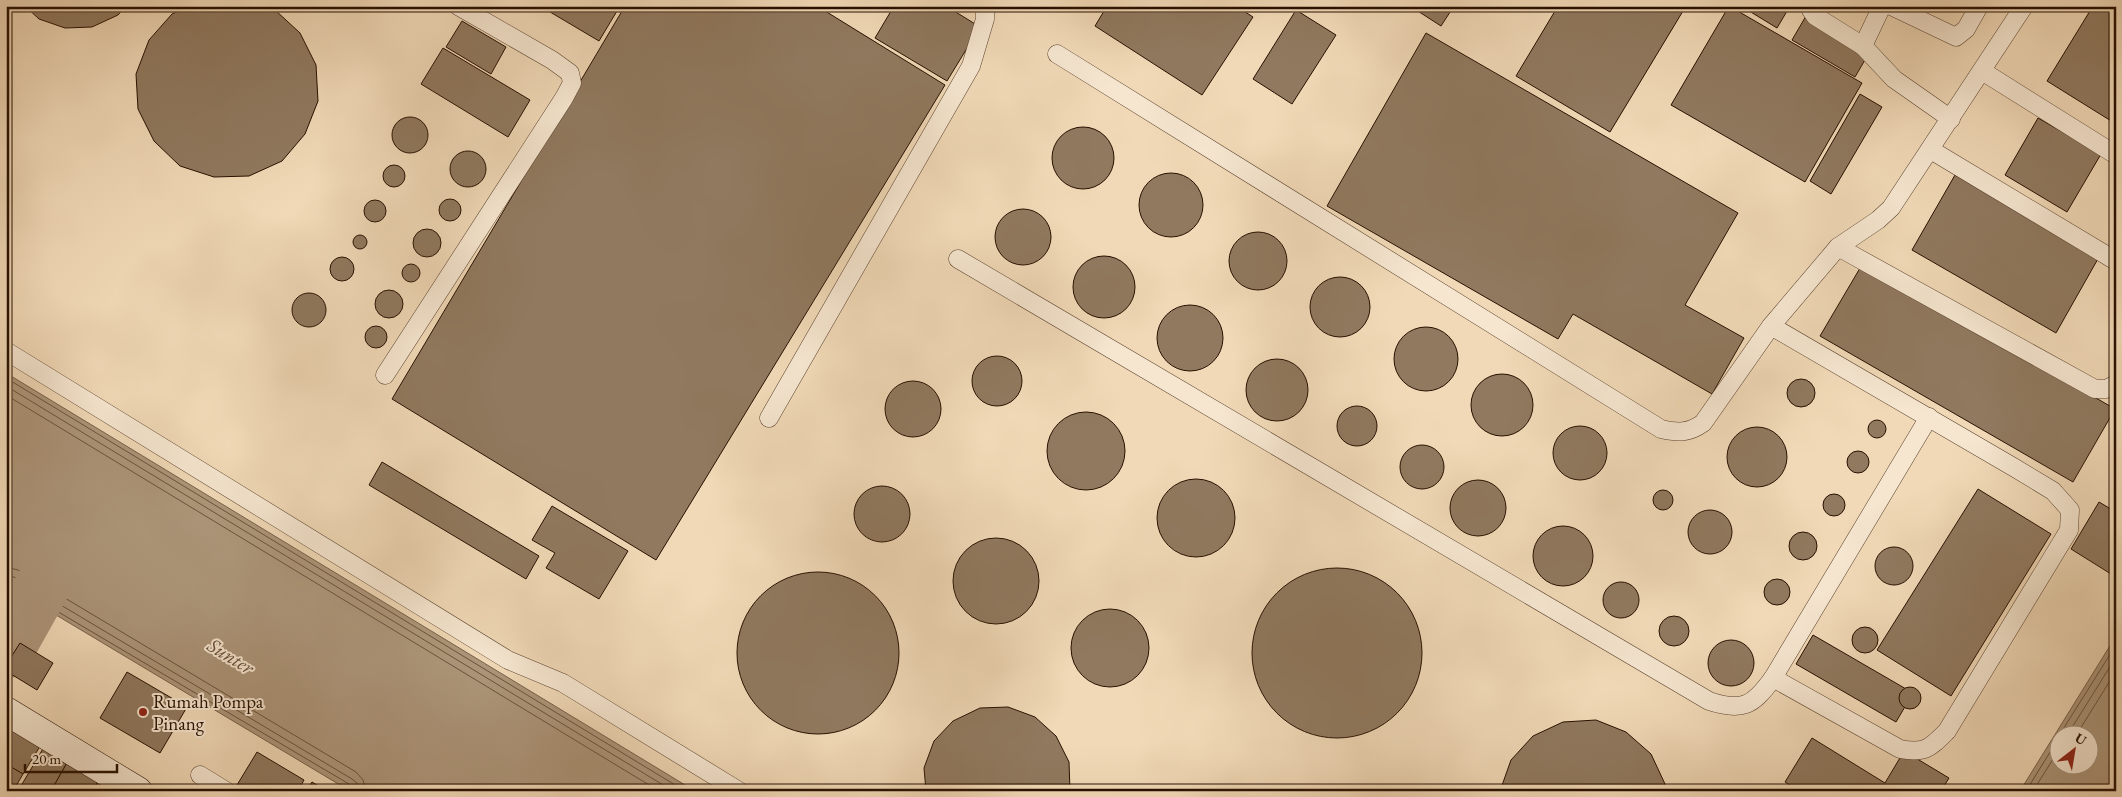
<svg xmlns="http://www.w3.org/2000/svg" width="2122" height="797" font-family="'EB Garamond',serif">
<rect width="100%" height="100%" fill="#f1d9b7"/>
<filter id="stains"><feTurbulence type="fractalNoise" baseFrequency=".004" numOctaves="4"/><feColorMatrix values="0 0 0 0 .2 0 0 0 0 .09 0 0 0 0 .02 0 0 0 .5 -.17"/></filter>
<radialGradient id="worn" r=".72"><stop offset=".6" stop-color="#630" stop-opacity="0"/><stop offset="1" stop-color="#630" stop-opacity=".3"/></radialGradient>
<!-- water -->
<g fill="#ac9579" stroke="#776049" fill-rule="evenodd">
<path d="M6,373L695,791H350L6,585Z"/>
<path d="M2116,636V791H2020ZM2060,734H2090V764H2060Z"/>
</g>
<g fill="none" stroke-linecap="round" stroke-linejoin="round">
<!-- shore -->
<g stroke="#6a523c" stroke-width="1">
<path d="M6,378L685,791"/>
<path d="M6,386L673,791"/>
<path d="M6,395L659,791"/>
<path d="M6,567L18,570L356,772L363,780L366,791"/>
<path d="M6,575L14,577L352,779L357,783L358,791"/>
<path d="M6,581L349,784L352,791"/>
<path d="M2060,734L2116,645"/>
<path d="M2068,734L2116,657"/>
<path d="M2077,734L2116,671"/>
<path d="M2026,791L2060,736"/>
<path d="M2033,791L2060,748"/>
</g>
<!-- river -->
<path stroke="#ac9579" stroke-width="55" d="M6,651L60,555"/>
</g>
<!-- building -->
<g fill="#90795f" stroke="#271000">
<path d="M25,6H126L118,15L92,27L65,28L39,19Z"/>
<path d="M189,6H265L274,9L300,33L316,65L318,101L305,134L282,161L249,176L214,177L180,166L154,141L138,109L136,74L149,40L172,14Z"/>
<path d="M540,6H620L599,41Z"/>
<path d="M625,6H817L945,85L656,560L392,399Z"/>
<path d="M894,6H946L980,27L947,81L875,38Z"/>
<path d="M1107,6H1236L1253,17L1202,95L1095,26Z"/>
<path d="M1410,6H1454L1441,26Z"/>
<path d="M1558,6H1686L1610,132L1516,76Z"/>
<path d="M1729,6L1862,83L1805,182L1671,105Z"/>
<path d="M1741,6H1790L1777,28Z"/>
<path d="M2093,6H2116V124L2047,81Z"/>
<path d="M1296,10L1336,35L1292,104L1253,79Z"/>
<path d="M1806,16L1869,53L1855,77L1792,40Z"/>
<path d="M462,21L506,47L491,74L446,47Z"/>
<path d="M1426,33L1738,213L1685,305L1744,338L1712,394L1573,314L1558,339L1327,206Z"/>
<path d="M443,48L530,100L508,137L421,84Z"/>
<path d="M1860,94L1882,107L1831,194L1810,181Z"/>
<circle cx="410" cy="135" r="18"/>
<path d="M2038,118L2101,154L2067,212L2005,175Z"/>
<circle cx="1083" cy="158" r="31"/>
<circle cx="468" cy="169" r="18"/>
<circle cx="394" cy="176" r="11"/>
<circle cx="1171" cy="205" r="32"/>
<path d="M1955,175L2099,257L2056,333L1912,250Z"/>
<circle cx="450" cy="210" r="11"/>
<circle cx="375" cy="211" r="11"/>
<circle cx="1023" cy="237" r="28"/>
<circle cx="427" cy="243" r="14"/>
<circle cx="1258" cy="261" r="29"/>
<circle cx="360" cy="242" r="7"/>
<circle cx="1104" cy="287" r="31"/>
<circle cx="342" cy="269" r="12"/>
<path d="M1863,263L2115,409L2073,482L1820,336Z"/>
<circle cx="411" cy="273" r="9"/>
<circle cx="1340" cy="307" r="30"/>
<circle cx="389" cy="304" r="14"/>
<circle cx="309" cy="310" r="17"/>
<circle cx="1190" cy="338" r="33"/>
<circle cx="376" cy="337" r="11"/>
<circle cx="1426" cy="359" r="32"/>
<circle cx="997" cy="381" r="25"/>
<circle cx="1277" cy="390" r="31"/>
<circle cx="1502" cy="405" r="31"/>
<circle cx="1801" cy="393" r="14"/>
<circle cx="913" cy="409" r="28"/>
<circle cx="1357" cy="426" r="20"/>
<circle cx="1086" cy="451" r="39"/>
<circle cx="1877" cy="429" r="9"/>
<circle cx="1580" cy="453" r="27"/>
<circle cx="1757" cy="457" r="30"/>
<circle cx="1422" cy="467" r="22"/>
<circle cx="1858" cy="462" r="11"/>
<path d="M382,462L539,556L526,579L369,485Z"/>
<circle cx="1196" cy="518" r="39"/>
<circle cx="1478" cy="508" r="28"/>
<circle cx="882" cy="514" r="28"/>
<path d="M1978,489L2051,534L1951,696L1877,650Z"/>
<circle cx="1663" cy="500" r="10"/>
<circle cx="1834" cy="505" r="11"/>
<path d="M2099,502L2116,512V565L2111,574L2071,549Z"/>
<path d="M552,506L628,551L599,599L546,568L555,553L532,540Z"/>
<circle cx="1710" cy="532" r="22"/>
<circle cx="1563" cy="556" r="30"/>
<circle cx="1803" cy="546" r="14"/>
<circle cx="996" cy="581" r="43"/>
<circle cx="1894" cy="566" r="19"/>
<circle cx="1337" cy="653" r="85"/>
<circle cx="818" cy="653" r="81"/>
<circle cx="1777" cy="592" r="13"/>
<circle cx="1621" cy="600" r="18"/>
<circle cx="1110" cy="648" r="39"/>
<circle cx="1674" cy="631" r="15"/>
<circle cx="1865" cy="640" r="13"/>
<path d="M1813,635L1913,693L1896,722L1796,664Z"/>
<circle cx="1731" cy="663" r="23"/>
<path d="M20,643L53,663L37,690L6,671V665Z"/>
<path d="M127,672L187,707L160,753L100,718Z"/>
<circle cx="1910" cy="698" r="11"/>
<path d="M1008,707L1035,717L1056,736L1069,762L1070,791H926L924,768L934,741L953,721L980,708Z"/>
<path d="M1596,720L1626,732L1651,754L1665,784V791H1500L1511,760L1533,736L1563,722Z"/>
<path d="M12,724L42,743L23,774L6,764V734Z"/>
<path d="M1812,738L1885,783L1904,751L1949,778L1941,791H1799L1785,782Z"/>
<path d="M44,747L68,761L51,791H18Z"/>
<path d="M257,752L304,780L298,791H247L237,785Z"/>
<path d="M68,761L99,779L93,791H51Z"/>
<path d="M6,764L23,774L13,791H6Z"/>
<path d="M99,779L118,791H93Z"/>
<path d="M312,782L327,791H306Z"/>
</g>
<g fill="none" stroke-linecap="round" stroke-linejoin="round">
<!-- lane casing -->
<g stroke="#5a422e" stroke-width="19">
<g id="lane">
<path d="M1813,6L1811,10L1815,16L1863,46"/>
<path d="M1882,6L1863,46L1894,79L1951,119"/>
<path d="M1891,6L1956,37L1966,29L1979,6"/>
<path d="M1057,54L1661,429C1678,433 1689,433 1703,423L1771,326L1838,247L1878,220L1891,208L2024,6"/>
<path d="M1982,71L2116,155"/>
<path d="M1931,150L2116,261"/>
<path d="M1838,247L2095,389H2106L2116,384"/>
<path d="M958,259L1709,701C1742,712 1753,706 1773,678L1929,417"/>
<path d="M1771,326L2015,468L2053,491L2070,510L2069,530L1947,731C1930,748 1925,754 1900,749L1773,678"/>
<path d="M6,351L508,660L563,683L739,791"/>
<path d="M385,375L564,98L572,83L570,73L552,60L458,6"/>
<path d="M769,418L971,66L985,19V6"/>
<path d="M200,775L226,791"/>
</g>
</g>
<!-- secondary casing -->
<g stroke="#271000" stroke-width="29">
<path id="secondary" d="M6,711L138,791"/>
</g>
<!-- lane -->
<use href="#lane" stroke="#f6e6d0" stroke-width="18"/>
<!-- secondary -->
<use href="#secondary" stroke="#f6e6d0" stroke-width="28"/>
</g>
<!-- markers -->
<circle fill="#8f2418" stroke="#f6e6d0" stroke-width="2" cx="143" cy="712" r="5"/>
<g text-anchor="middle" stroke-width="4" stroke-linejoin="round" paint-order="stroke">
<!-- poi labels -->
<g font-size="19" fill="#271000" stroke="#f6e6d0" text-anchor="start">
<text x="153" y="708">Rumah Pompa<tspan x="153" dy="22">Pinang</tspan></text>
</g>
<!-- water labels -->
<g font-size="20" font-style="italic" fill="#634c36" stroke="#f6e6d0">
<text transform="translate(231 656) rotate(31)" y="7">Sunter</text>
</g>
</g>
<!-- margin -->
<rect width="2122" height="797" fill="none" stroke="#f1d9b7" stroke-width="25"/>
<rect x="8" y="8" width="2107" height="782" fill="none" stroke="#271000" stroke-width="2.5"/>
<rect x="12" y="12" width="2097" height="772" fill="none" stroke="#271000"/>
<!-- north arrow -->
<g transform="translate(2074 750) rotate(31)"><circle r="24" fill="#f6e6d0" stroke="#a3907d"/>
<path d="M0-4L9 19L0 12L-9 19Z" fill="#8f2418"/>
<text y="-8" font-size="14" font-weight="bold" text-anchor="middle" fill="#271000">U</text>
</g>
<!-- scale -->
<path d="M25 764v8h92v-8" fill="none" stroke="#271000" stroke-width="2.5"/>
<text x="32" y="764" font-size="15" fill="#271000" stroke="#f6e6d0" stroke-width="4" paint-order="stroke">20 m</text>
<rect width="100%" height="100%" filter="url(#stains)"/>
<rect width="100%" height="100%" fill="url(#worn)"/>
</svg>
